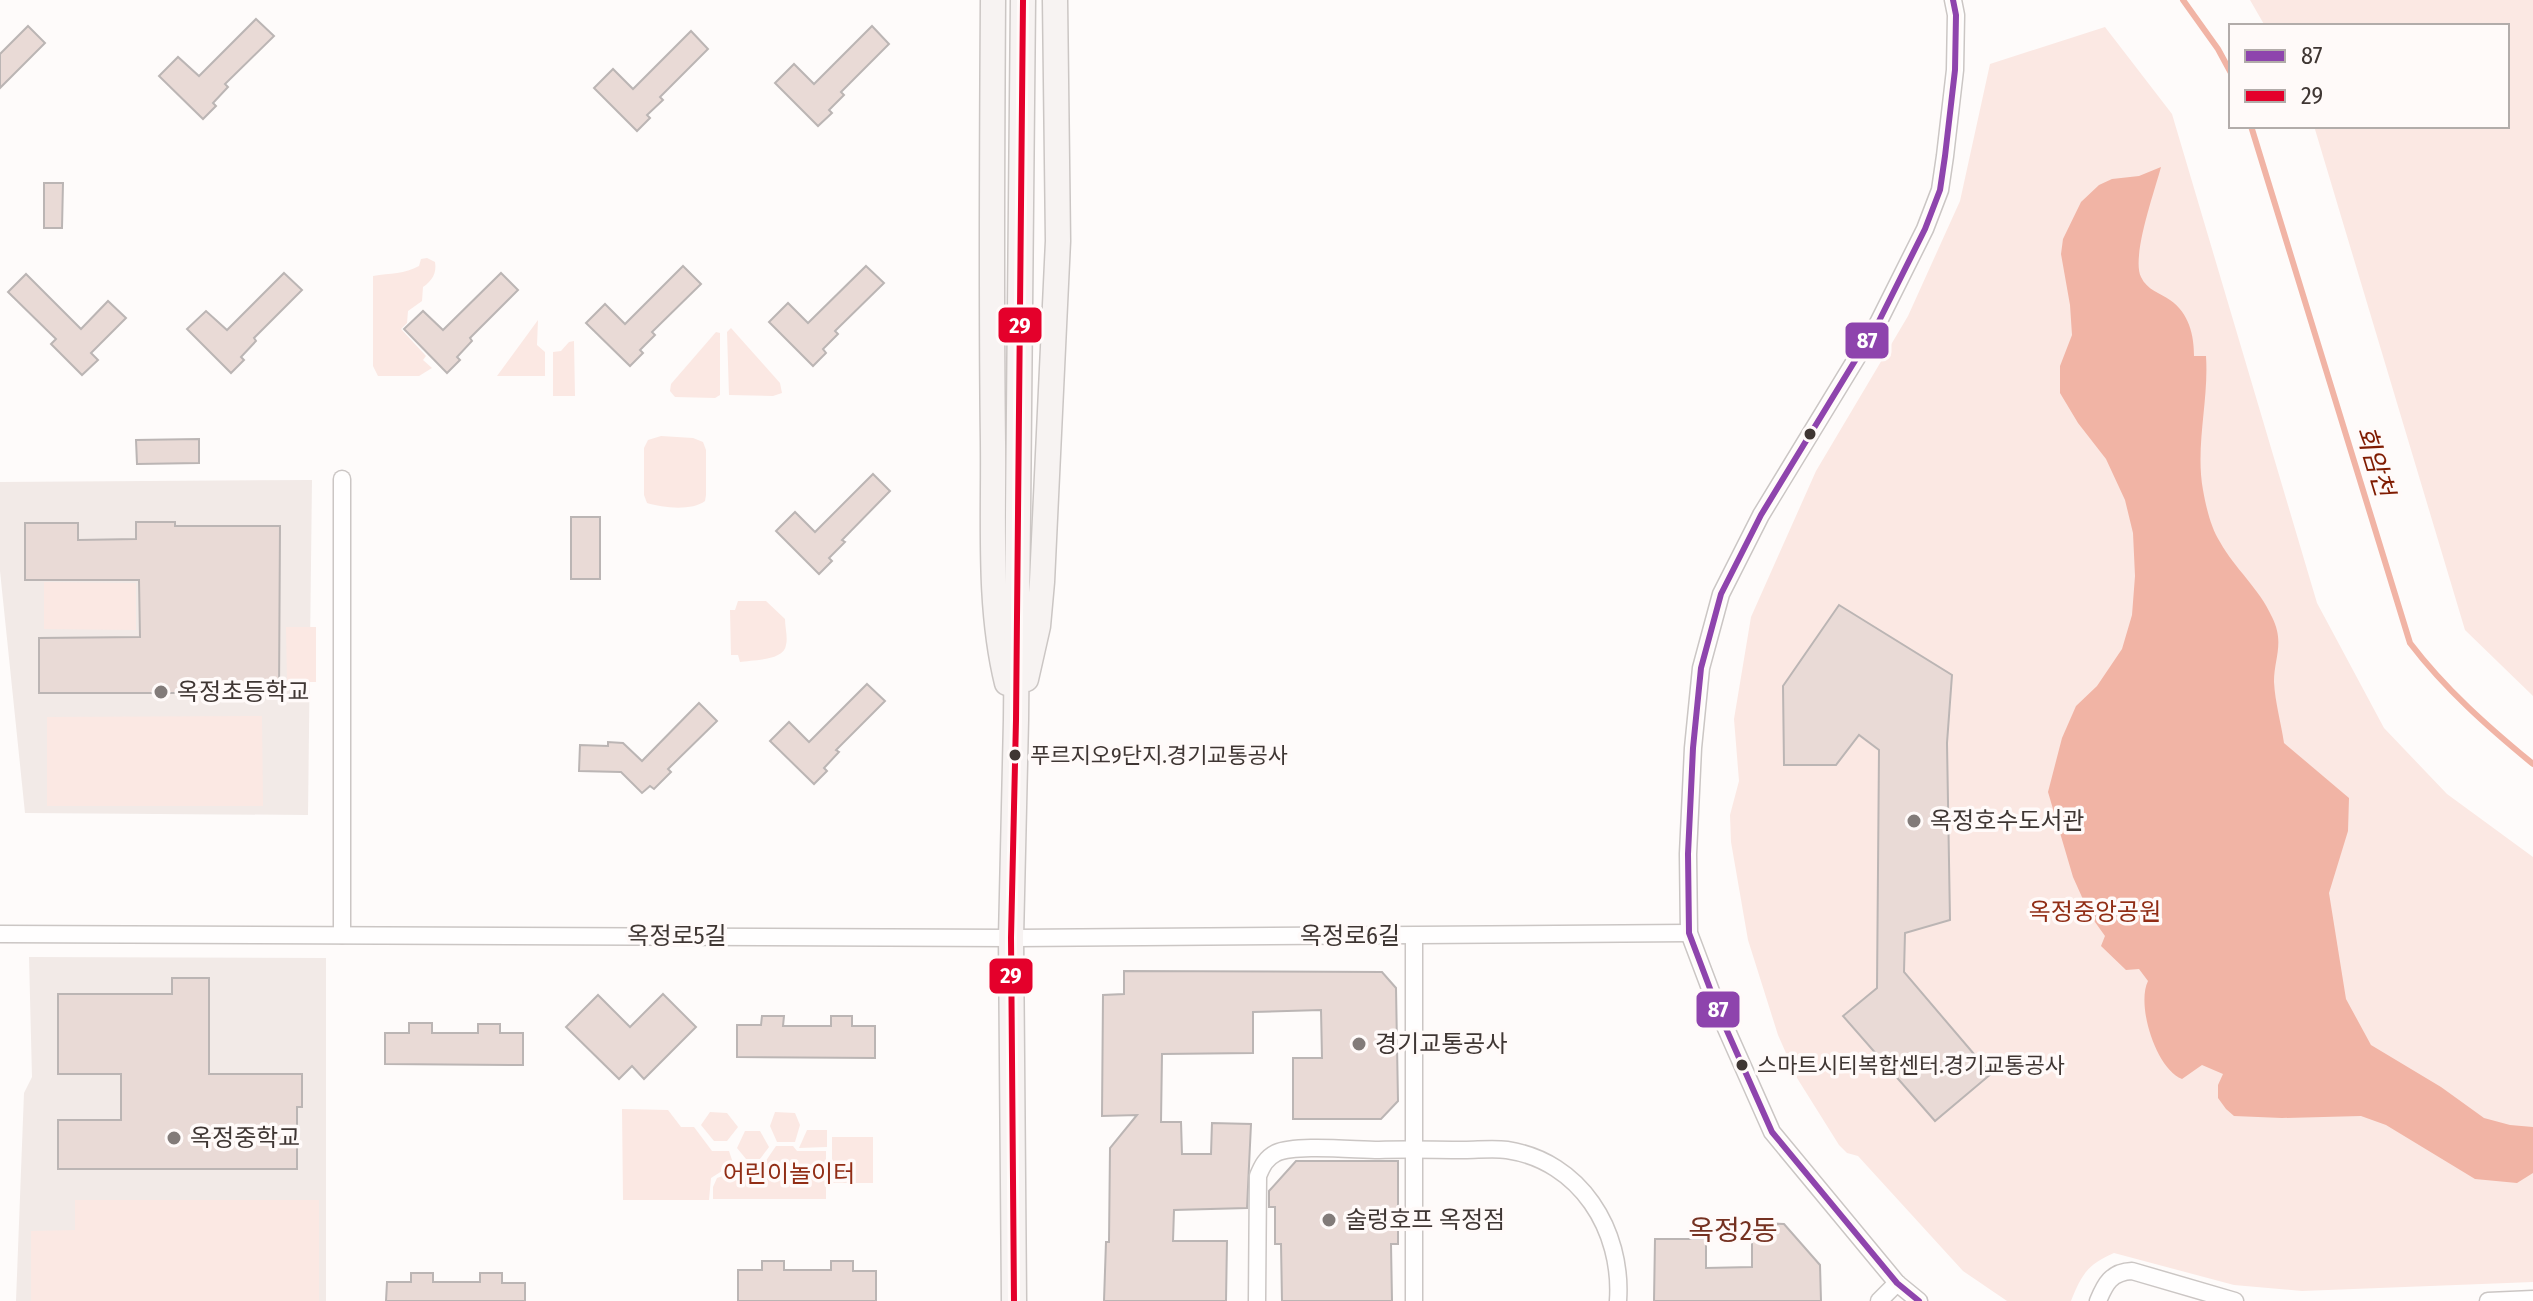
<svg xmlns="http://www.w3.org/2000/svg" width="2533" height="1301" font-family="'Fira Sans Condensed','Noto Sans KR',sans-serif">
<rect width="100%" height="100%" fill="#fefbfa"/>
<!-- built -->
<g fill="#f2eae7">
<path d="M312,480L308,815L25,813L0,571V482Z"/>
<path d="M29,957L326,958V1301H16L24,1093L32,1077Z"/>
</g>
<!-- green -->
<g fill="#fbe8e3">
<path d="M2250,0H2533V696L2465,630L2314,126H2507V26H2265Z"/>
<path d="M2105,27L2172,114L2317,603L2384,728L2447,794L2533,857V1282L2302,1291L2234,1285L2114,1253C2087,1265 2082,1274 2071,1301H2007L1963,1271L1858,1156L1847,1153L1839,1145L1797,1078L1778,1035L1748,940L1731,842L1730,815L1739,781L1734,719L1751,617L1816,471L1908,316L1960,201L1990,64Z"/>
<path d="M427,258L435,262C437,273 432,281 423,287L422,301L408,311L407,323L401,329L426,356L423,360L432,368L419,376H378L373,366V276C390,273 405,274 419,266L421,259Z"/>
<path d="M538,320L537,345L545,352V376H497Z"/>
<path d="M731,328L780,383L782,393L773,396L729,395L727,332Z"/>
<path d="M716,332L720,333V395L715,398L675,397L670,391L671,384Z"/>
<path d="M574,341L575,396H553V352L561,351L569,342Z"/>
<path d="M661,436L693,438L703,442L706,450V495L705,501C692,511 663,508 647,503L644,495V448L648,440Z"/>
<path d="M44,582L136,583V630L44,629Z"/>
<path d="M738,601H766L785,619C785,627 788,638 786,645C784,661 752,660 740,662L738,655H731L730,610H735Z"/>
<path d="M286,627H316V682H287Z"/>
<path d="M262,716L263,806H47V717Z"/>
<path d="M622,1109L668,1110L681,1127H694L712,1151H729L735,1169L722,1171L711,1178L709,1200H623Z"/>
<path d="M710,1112L727,1113L738,1127L727,1141H714L701,1125Z"/>
<path d="M775,1112L795,1113L800,1125L795,1142H777L770,1126Z"/>
<path d="M807,1130H827V1147L799,1148Z"/>
<path d="M745,1131H760L769,1147L760,1159H746L737,1148Z"/>
<rect x="832" y="1137" width="41" height="46"/>
<path d="M776,1146H793L797,1151H826V1199H713V1187L717,1178L739,1170L761,1168Z"/>
<path d="M75,1200H319V1301H31V1231L75,1230Z"/>
</g>
<!-- water -->
<path fill="#f1b4a5" d="M2161,167C2155,190 2131,257 2141,277C2147,290 2160,293 2170,300C2189,313 2194,335 2194,356H2206C2209,401 2195,445 2203,490C2206,507 2211,528 2220,542C2235,569 2259,588 2272,617C2285,643 2274,658 2274,682C2275,702 2281,723 2284,743L2349,798L2348,831L2329,893L2346,999L2371,1045L2441,1087L2484,1118L2510,1125L2533,1127V1173L2517,1183L2475,1179L2386,1125L2361,1116L2282,1118L2234,1116L2226,1109L2218,1098V1085L2223,1074L2202,1065L2182,1079C2156,1069 2136,1005 2148,981L2139,969L2126,970L2101,946L2105,936L2090,915L2073,877L2048,792L2062,738L2076,706L2097,686L2122,649L2132,615L2135,576L2133,533L2125,500L2106,459L2078,423L2060,393V366L2072,335L2070,305L2061,254L2063,239L2081,202L2099,185L2112,179L2139,176Z"/>
<g fill="none" stroke-linecap="round" stroke-linejoin="round">
<!-- stream -->
<g stroke="#f1b4a5" stroke-width="6">
<path d="M2183,0L2218,49L2231,73"/>
<path d="M2251,126L2410,643C2445,689 2488,727 2533,764"/>
</g>
</g>
<!-- building -->
<g fill="#e9dad6" stroke="#bbb5b4" stroke-width="2">
<path d="M256,19L274,36L225,84L228,87L213,103L216,106L203,119L159,76L178,57L199,76Z"/>
<path d="M28,26L45,43L0,88V54Z"/>
<path d="M872,26L889,44L841,92L844,95L829,110L832,113L818,126L775,83L794,64L814,84Z"/>
<path d="M691,31L708,49L660,97L663,100L647,115L650,118L637,131L594,88L613,69L633,89Z"/>
<path d="M44,183H63L62,228H44Z"/>
<path d="M683,266L701,284L652,332L655,335L640,350L643,353L630,366L586,323L605,304L625,324Z"/>
<path d="M866,266L884,283L835,331L838,334L823,349L826,353L813,366L769,322L788,303L808,323Z"/>
<path d="M284,273L302,290L254,338L256,341L241,357L244,360L231,373L187,329L206,311L227,330Z"/>
<path d="M501,273L518,290L470,338L472,341L457,357L460,360L447,373L404,329L423,311L443,330Z"/>
<path d="M26,274L81,329L108,301L126,318L91,353L98,360L82,375L51,344L56,339L8,292Z"/>
<path d="M199,439V463L137,464L136,440Z"/>
<path d="M873,474L890,491L842,540L845,542L829,558L832,561L819,574L776,531L795,512L815,532Z"/>
<rect x="571" y="517" width="29" height="62"/>
<path d="M136,522H175V526H280L279,693H39V638L140,637L139,580H25V523H78V540L136,539Z"/>
<path d="M1839,605L1952,675L1947,743L1950,920L1905,933L1904,972L1991,1074L1935,1121L1843,1016L1877,988L1879,750L1859,735L1836,765H1784L1783,686Z"/>
<path d="M867,684L885,701L836,750L839,752L824,768L827,771L814,784L770,741L789,722L809,742Z"/>
<path d="M699,703L717,721L668,769L671,772L654,789L650,786L642,793L621,772L579,771L580,745L608,746V742L623,743L642,761Z"/>
<path d="M1124,971L1382,972L1396,988L1398,1101L1381,1119H1293V1058H1322L1321,1010L1253,1012V1053L1162,1054L1161,1122H1181L1182,1154H1211L1212,1123L1251,1124L1247,1208L1174,1210L1173,1241H1227L1226,1301H1104L1106,1242H1109L1110,1148L1137,1115L1102,1116L1103,995L1124,994Z"/>
<path d="M172,978H209V1074H302V1107H297V1169H58V1120H121V1074H58V994H172Z"/>
<path d="M663,994L696,1027L644,1079L632,1066L619,1079L566,1027L598,995L630,1027Z"/>
<path d="M762,1016H784L783,1026H831V1016H852V1026H875V1058L737,1057V1025H761Z"/>
<path d="M409,1023H432V1033H478V1024H500V1033H523V1065L385,1064V1033H409Z"/>
<path d="M1296,1161H1398V1244H1391L1392,1301H1282L1281,1244H1275V1207H1269V1191Z"/>
<path d="M1752,1223L1784,1224L1820,1265L1821,1301H1654L1655,1239H1706V1268L1752,1267Z"/>
<path d="M762,1261H784V1270H831V1261H853V1271H876V1301H738V1270H762Z"/>
<path d="M411,1273H433V1282H480V1273H502V1283H525V1301H386L387,1282H411Z"/>
</g>
<g fill="none" stroke-linecap="round" stroke-linejoin="round">
<!-- street casing -->
<g stroke="#cbc6c4" stroke-width="19">
<g id="street">
<path d="M0,934L1011,938L1689,933"/>
<path d="M342,935V479"/>
<path d="M1257,1301L1258,1176C1262,1166 1266,1158 1276,1153C1296,1144 1355,1150 1379,1150C1408,1149 1436,1150 1464,1150C1478,1150 1493,1148 1507,1150C1580,1161 1623,1230 1618,1301"/>
<path d="M1414,1301V936"/>
<path d="M1879,1301L1897,1283"/>
<path d="M1919,1301L1897,1283L1772,1132L1720,1015L1689,933L1688,854L1693,748L1701,668L1721,594L1761,515L1878,323L1925,229L1940,190L1945,156L1955,70L1956,15L1953,0"/>
<path d="M2098,1301C2105,1284 2111,1272 2132,1271L2235,1301"/>
<path d="M2488,1301L2533,1299"/>
</g>
</g>
<!-- secondary casing -->
<g stroke="#cbc6c4" stroke-width="27">
<g id="secondary">
<path d="M993,0C992,147 991,295 993,442C994,521 988,606 1007,683"/>
<path d="M1026,679L1038,626L1042,582L1058,241L1055,0"/>
<path d="M1014,1301L1011,938L1016,720L1023,0"/>
</g>
</g>
<!-- street -->
<use href="#street" stroke="#fffefe" stroke-width="16"/>
<!-- secondary -->
<use href="#secondary" stroke="#f7f3f2" stroke-width="24"/>
<!-- bus-1 casing -->
<g stroke="#fffaf9" stroke-width="12">
<path id="bus-1" d="M1919,1301L1897,1283L1772,1132L1720,1015L1689,933L1688,854L1693,748L1701,668L1721,594L1761,515L1878,323L1925,229L1940,190L1945,156L1955,70L1956,15L1953,0"/>
</g>
<!-- bus-2 casing -->
<g stroke="#fffaf9" stroke-width="12">
<path id="bus-2" d="M1014,1301L1011,938L1016,720L1023,0"/>
</g>
<!-- bus-1 -->
<use href="#bus-1" stroke="#8e44ad" stroke-width="6"/>
<!-- bus-2 -->
<use href="#bus-2" stroke="#e4002b" stroke-width="6"/>
</g>
<!-- markers -->
<g fill="#3f3633" stroke="#fffaf9" stroke-width="3">
<circle cx="1810" cy="434" r="7"/>
<circle cx="1015" cy="755" r="7"/>
<circle cx="1742" cy="1065" r="7"/>
</g>
<g fill="#827b79" stroke="#fffaf9" stroke-width="3">
<circle cx="161" cy="692" r="8"/>
<circle cx="1914" cy="821" r="8"/>
<circle cx="1359" cy="1044" r="8"/>
<circle cx="174" cy="1138" r="8"/>
<circle cx="1329" cy="1220" r="8"/>
</g>
<g text-anchor="middle" stroke-width="7" stroke-linejoin="round" paint-order="stroke">
<!-- bus labels -->
<g font-size="22" fill="#3f3633" stroke="#fffaf9" text-anchor="start">
<text x="1030" y="763">푸르지오9단지.경기교통공사</text>
<text x="1757" y="1073">스마트시티복합센터.경기교통공사</text>
</g>
<!-- poi labels -->
<g font-size="24" fill="#3f3633" stroke="#fffaf9" text-anchor="start">
<text x="177" y="700">옥정초등학교</text>
<text x="1930" y="829">옥정호수도서관</text>
<text x="1375" y="1052">경기교통공사</text>
<text x="190" y="1146">옥정중학교</text>
<text x="1345" y="1228">술렁호프 옥정점</text>
</g>
<!-- park labels -->
<g font-size="24" fill="#912d15" stroke="#fffaf9">
<text x="2095" y="920">옥정중앙공원</text>
<text x="789" y="1182">어린이놀이터</text>
</g>
<!-- street labels -->
<g font-size="24" fill="#3f3633" stroke="#fffaf9">
<text x="677" y="944">옥정로5길</text>
<text x="1350" y="944">옥정로6길</text>
</g>
<!-- water labels -->
<g font-size="26" font-style="italic" fill="#7f1b00" stroke="#fffaf9">
<text transform="translate(2375 461) rotate(73)" y="9">회암천</text>
</g>
<!-- quarter labels -->
<g font-size="28" fill="#753121" stroke="#fffaf9">
<text x="1733" y="1240">옥정2동</text>
</g>
</g>
<g stroke="#fffaf9" stroke-width="3">
<rect x="997" y="306" width="46" height="38" rx="8" fill="#e4002b"/>
<rect x="1844" y="321" width="46" height="39" rx="8" fill="#8e44ad"/>
<rect x="988" y="957" width="46" height="38" rx="8" fill="#e4002b"/>
<rect x="1695" y="990" width="46" height="39" rx="8" fill="#8e44ad"/>
</g>
<g font-size="22" text-anchor="middle" font-weight="bold" fill="#fff">
<text x="1020" y="333">29</text>
<text x="1867" y="348">87</text>
<text x="1011" y="983">29</text>
<text x="1718" y="1017">87</text>
</g>
<!-- legend -->
<rect x="2229" y="24" width="280" height="104" fill="#fffaf9" stroke="#b2acaa" stroke-width="2"/>
<rect x="2245" y="50" width="40" height="12" fill="#8e44ad" stroke="#b2acaa" stroke-width="2"/>
<text x="2301" y="64" font-size="24" fill="#3f3633">87</text>
<rect x="2245" y="90" width="40" height="12" fill="#e4002b" stroke="#b2acaa" stroke-width="2"/>
<text x="2301" y="104" font-size="24" fill="#3f3633">29</text>
</svg>
